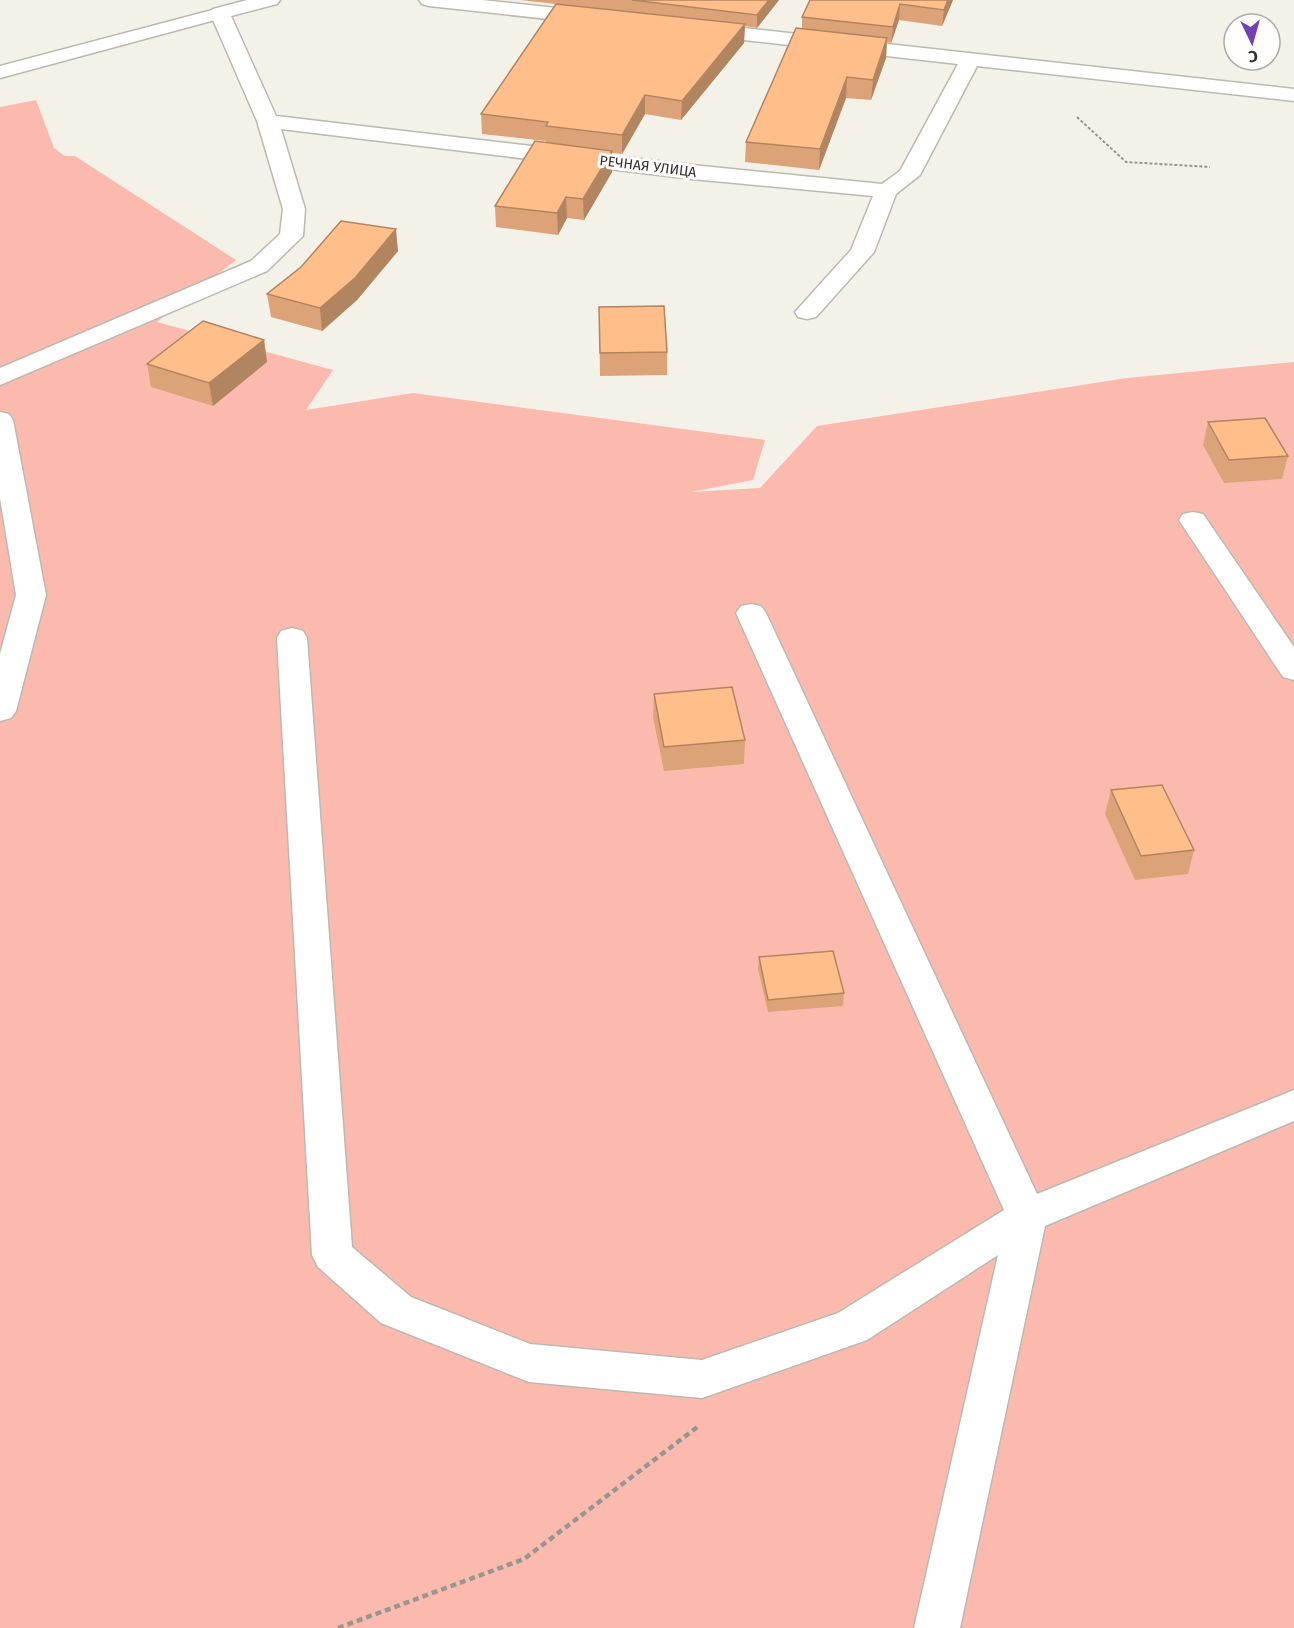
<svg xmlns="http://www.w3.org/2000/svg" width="1294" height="1628" font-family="'Fira Sans',sans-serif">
<rect width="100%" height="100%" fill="#f4f1e8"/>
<!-- green -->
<path fill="#fcbaaf" d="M36,100L54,148L65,156H75L236,260L157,322L333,370L306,410L413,393L765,440L753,480L691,492L760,488L817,426L1127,378L1294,362V1628H0V107Z"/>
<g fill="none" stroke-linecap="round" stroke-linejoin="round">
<!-- service casing -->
<g stroke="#bcb9b1" stroke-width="3">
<path id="service" d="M220,8L226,9L229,13L226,17L0,78V66Z"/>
</g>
<!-- minor casing -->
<g stroke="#bcb9b1" stroke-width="3">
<g id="minor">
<path d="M247,0H280L277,4L231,16L276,116L692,165L882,184L900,171L958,64L699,35L692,33L689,29L692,25L699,23L1294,89V101L977,66L920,175L896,194L874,252L816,317L807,319L798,317L795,312L851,250L873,196L692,179L281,129L305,209L303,236L267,271L0,385V368L251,261L280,234L283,209L257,121L210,13L213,9Z"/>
<path d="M419,0H482L594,12L601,14L604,18L601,22L594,24L429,6L422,4Z"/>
<path d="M0,412L9,414L13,420L46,595L16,711L11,718L0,721V654L16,595L0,498Z"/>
<path d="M1193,512L1203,514L1294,647V680L1283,677L1179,520L1183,514Z"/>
<path d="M751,604L761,606L766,613L1037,1194L1294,1090V1121L1045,1226L960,1628H914L998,1255L867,1340L702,1398L529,1382L381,1323L318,1267L312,1255L277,638L281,631L292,628L303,631L307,638L352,1247L411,1297L530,1344L702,1360L838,1313L1004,1210L736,613L741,606Z"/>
</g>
</g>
<!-- path-far1 -->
<path stroke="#989690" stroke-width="2" stroke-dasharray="3 2" stroke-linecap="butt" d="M1077,117L1126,162L1210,167"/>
<!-- path -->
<path stroke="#989690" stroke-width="4.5" stroke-dasharray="6 4" stroke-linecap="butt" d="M338,1628L524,1559L700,1425"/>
<!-- service -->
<use href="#service" fill="#fff" fill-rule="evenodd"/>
<!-- minor -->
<use href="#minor" fill="#fff" fill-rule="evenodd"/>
</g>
<!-- wall -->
<g fill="#dba377">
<path d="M520,0H779L757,28L745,26L744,43L681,120L645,114L622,154L612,153V172L584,220L567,218L558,235L496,227L495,206L546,143V141L482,134L481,114L556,4Z"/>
<path d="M810,0H953L942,26L899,20L891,43L887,42L886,58L871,100L846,98L819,170L745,162L746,142L802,29V17Z"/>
<path d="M398,251L357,300L322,331L271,317L267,294Z"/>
<path d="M599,307L667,352V375L600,376Z"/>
<path d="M264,340L267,362L213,406L151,387L147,364Z"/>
<path d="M1208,422L1288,456L1282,479L1224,483L1203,445Z"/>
<path d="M654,694L745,740L744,764L664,771L653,717Z"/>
<path d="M1111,790L1194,850L1188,874L1135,880L1105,814Z"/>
<path d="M759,957L844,993L843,1006L768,1012L758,969Z"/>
</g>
<!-- shaded-wall -->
<g fill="#b28561">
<path d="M769,0H779L757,28V15Z"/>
<path d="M948,0H953L942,26L944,10Z"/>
<path d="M900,4L899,20L891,43L893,27Z"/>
<path d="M745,24L744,43L681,120L682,101Z"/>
<path d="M887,38L886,58L871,100L873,80Z"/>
<path d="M847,77L846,98L819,170L820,149Z"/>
<path d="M645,95V114L622,154V135Z"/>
<path d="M612,151V172L584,220L583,199Z"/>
<path d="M566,197L567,218L558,235L557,213Z"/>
<path d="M396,229L398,251L357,300L322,331L320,308Z"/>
<path d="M264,340L267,362L213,406L209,383Z"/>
</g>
<!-- building -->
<g fill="#ffbe8a" stroke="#b28561" stroke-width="1.5">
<path d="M632,0H769L757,15Z"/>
<path d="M810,0H948L944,10L900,4L893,27L802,17Z"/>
<path d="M556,4L745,24L682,101L645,95L622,135L546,126L548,122L481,114Z"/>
<path d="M796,28L887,38L873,80L847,77L820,149L746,142Z"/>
<path d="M535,141L612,151L583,199L566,197L557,213L495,206Z"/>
<path d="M341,221L396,229L355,278L320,308L267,294L301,267Z"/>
<path d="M664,306L667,352L600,353L599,307Z"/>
<path d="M203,321L264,340L209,383L147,364Z"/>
<path d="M1265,418L1288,456L1229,460L1208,422Z"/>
<path d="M732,687L745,740L664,747L654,694Z"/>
<path d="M1162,785L1194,850L1141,856L1111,790Z"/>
<path d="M833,951L844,993L768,1000L759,957Z"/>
</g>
<g text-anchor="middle" stroke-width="6" stroke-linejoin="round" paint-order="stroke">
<!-- far-street labels -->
<g font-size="14" fill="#31302d" stroke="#fffefd">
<text transform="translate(648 166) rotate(7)" y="5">РЕЧНАЯ УЛИЦА</text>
</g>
</g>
<!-- north arrow -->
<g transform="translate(1252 42) rotate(175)"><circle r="28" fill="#fffefd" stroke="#adacaa" stroke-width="1.5"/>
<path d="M0-4.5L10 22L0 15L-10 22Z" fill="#7140b7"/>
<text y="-9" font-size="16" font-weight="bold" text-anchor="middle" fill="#31302d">С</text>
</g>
</svg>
